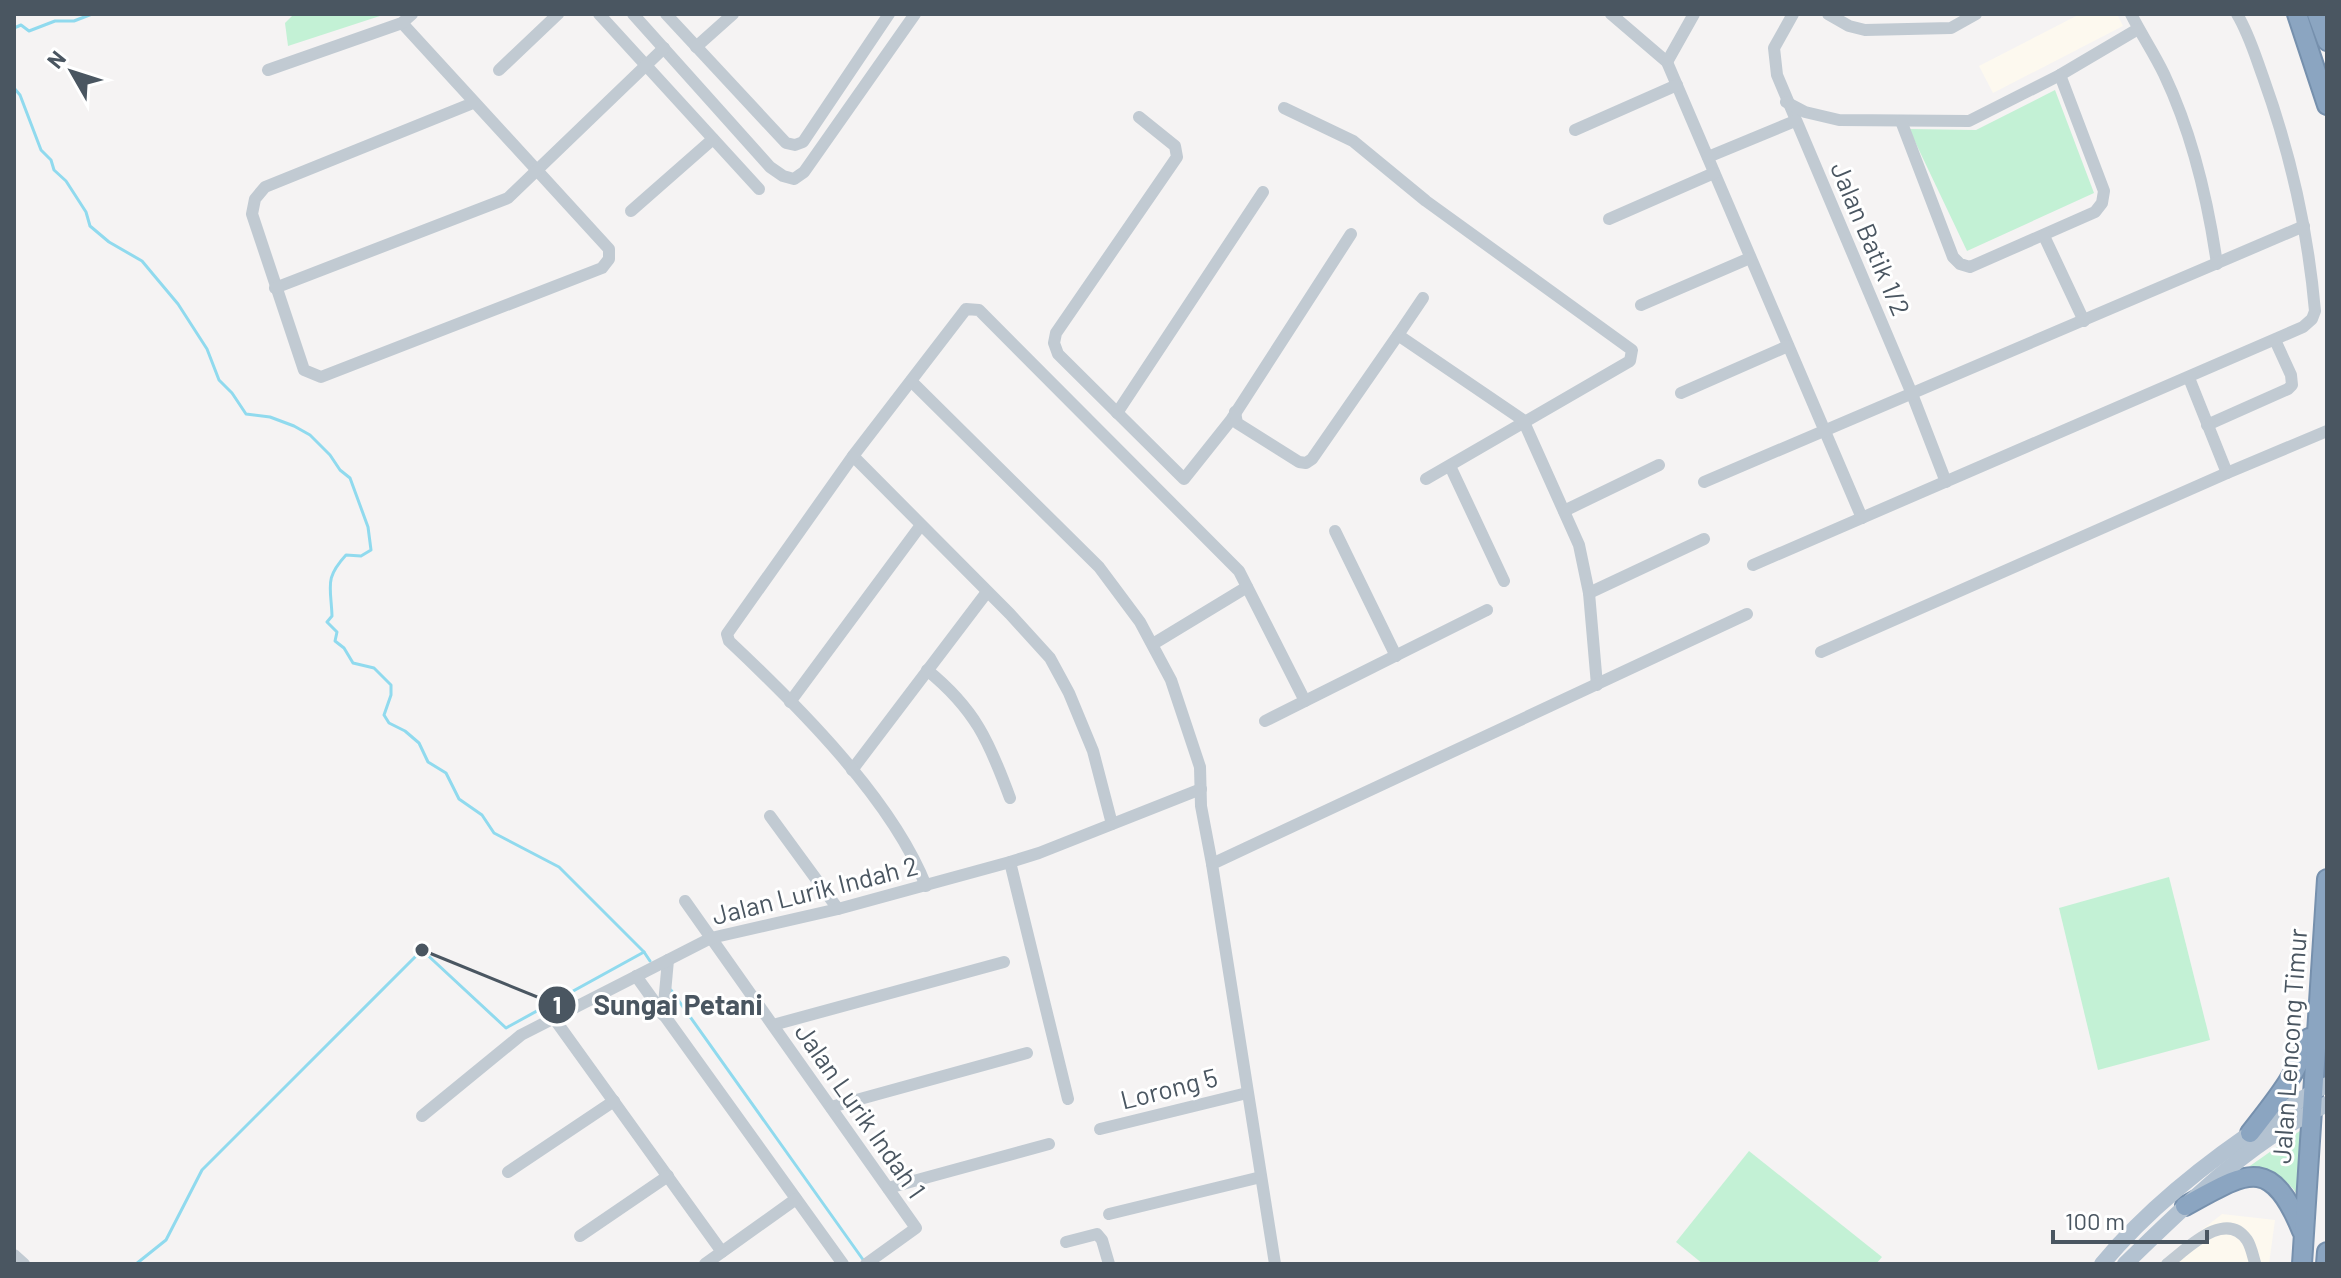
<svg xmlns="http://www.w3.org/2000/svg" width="2341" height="1278" font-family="Barlow,sans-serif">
<rect width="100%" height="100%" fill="#f5f3f3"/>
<!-- commercial -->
<g fill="#fdf9ef">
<path d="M2080,14H2117L2123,26L1993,93L1979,66Z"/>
<path d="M2222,1214L2275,1220L2269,1264H2158Z"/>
</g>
<!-- green -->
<g fill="#c3f1d5">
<path d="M294,14H386L288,46L285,23Z"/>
<path d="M2055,90L2094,193L1967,251L1909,129L1976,130Z"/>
<path d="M2169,877L2210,1040L2098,1070L2059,908Z"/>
<path d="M2304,1128L2300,1199C2288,1178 2271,1168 2247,1168Z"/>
<path d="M1749,1151L1882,1257L1876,1264H1703L1676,1242Z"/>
</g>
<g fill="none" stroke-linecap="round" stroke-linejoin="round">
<!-- stream -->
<g stroke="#90daee" stroke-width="3">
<path d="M14,28L21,25L29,31L55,21H74L92,14"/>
<path d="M14,88L20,95L41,150L51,160L54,170L66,181L86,212L90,226L109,242L142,261L152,273L178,304L207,349L219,380L232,393L246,414L270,417L294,426L310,435L330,455L340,470L350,478L368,527L371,550L361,556L346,555C324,579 331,586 332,616L327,622L337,632L335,641L344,648L353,663L374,668L391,685V695L384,715L389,723L405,731L419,743L428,762L446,773L459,799L482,815L494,833L559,867L644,952"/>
<path d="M671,990L864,1261"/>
<path d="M136,1264L166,1240L202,1170L422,950L506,1028L644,952L650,961"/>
</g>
<!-- highway casing -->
<g stroke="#7690ad" stroke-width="22">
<g id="highway">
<path d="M2297,14L2327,105"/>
<path d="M2317,14L2327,41"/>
<path d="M2250,1133C2274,1102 2297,1075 2309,1038"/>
<path d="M2185,1206C2246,1173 2270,1153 2302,1231"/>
<path d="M2302,1264L2327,879"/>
<path d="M2326,1264L2327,1252"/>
</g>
</g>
<!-- minor -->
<g stroke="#c1cad2" stroke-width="12">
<path d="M599,14L759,189"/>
<path d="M633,14L770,167L783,176L794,179L804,172L915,14"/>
<path d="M666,14L786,143L795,145L803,142L889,14"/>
<path d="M1611,14L1667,62L1862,518"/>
<path d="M1793,14L1774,48L1777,75L1912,394L1946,482"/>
<path d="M1828,14L1849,26L1865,30L1951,28L1976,14"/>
<path d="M2131,14C2141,34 2154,53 2164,74C2191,131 2208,201 2217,264"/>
<path d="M402,23L609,249V259L602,268L321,377L304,370L252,214L255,199L265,187L473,103"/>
<path d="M696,47L733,14"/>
<path d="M1667,62L1694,14"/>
<path d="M268,70L402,23L412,14"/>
<path d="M499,70L558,14"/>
<path d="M1786,102L1805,112L1839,120L1969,121L2060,75L2138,29"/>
<path d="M1284,108L1353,141L1426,201L1632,350L1630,361L1426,479"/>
<path d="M1139,117L1175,146L1177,157L1056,333L1054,343L1058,354L1184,479L1231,420L1351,234"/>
<path d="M1901,121L1953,257L1960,264L1970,267L2095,212L2102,203L2104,191L2060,75"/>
<path d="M1575,130L1677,85"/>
<path d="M1708,157L1795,121"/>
<path d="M631,211L713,139"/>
<path d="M1609,219L1714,173"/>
<path d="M2044,236L2084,321"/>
<path d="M275,288L508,198L664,48"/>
<path d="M1641,305L1750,258"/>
<path d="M1398,335L1423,298"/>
<path d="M2189,378L2227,473"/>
<path d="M911,381L1099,567L1140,622L1171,680L1200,767L1201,806L1212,864"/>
<path d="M1681,393L1788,346"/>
<path d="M1235,412L1237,423L1299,462L1306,463L1312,459L1398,335L1523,420L1579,545L1589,593L1597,685"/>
<path d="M1117,413L1263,192"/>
<path d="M2207,425L2288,389L2292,385L2291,375L2275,340"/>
<path d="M853,456L1010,614L1050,658L1069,693L1093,751L1112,824"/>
<path d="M1450,466L1504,581"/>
<path d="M1704,482L2304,226"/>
<path d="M1564,511L1659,465"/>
<path d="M1335,531L1396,656"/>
<path d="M1753,565L2303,327L2312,319L2315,311C2308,231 2290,152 2263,77C2255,55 2249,34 2237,14"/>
<path d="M1589,593L1704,539"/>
<path d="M1153,644L1247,587"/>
<path d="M1821,652L2227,473L2327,431"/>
<path d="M927,670C975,709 989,741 1010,798"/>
<path d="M790,702L921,525"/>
<path d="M1265,721L1487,610"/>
<path d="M852,770L987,592"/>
<path d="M770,816L838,909"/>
<path d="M1010,862L1068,1099"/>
<path d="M926,886C892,799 797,705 729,641L727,634L853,456L966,309L979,310L1239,571L1305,701"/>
<path d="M685,901L916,1228L866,1264"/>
<path d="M636,976L843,1264"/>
<path d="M663,1015L668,960"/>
<path d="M553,1017L722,1252"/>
<path d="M773,1025L1004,962"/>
<path d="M831,1107L1027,1053"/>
<path d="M422,1116L521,1035L711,938L838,909L1010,862L1039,853L1201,789"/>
<path d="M1100,1129L1247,1093"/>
<path d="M508,1172L614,1101"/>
<path d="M888,1188L1049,1144"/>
<path d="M1109,1214L1261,1177"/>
<path d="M580,1236L668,1176"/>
<path d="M1066,1242L1097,1234L1102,1240L1109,1264"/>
<path d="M14,1255L24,1264"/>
<path d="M705,1264L796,1199"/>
<path d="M1275,1264L1212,864L1747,614"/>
<path d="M2167,1264C2186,1250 2225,1208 2247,1240C2251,1246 2253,1256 2255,1263"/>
</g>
<!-- major -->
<g stroke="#b3c2d1" stroke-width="16">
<path d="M2102,1264C2150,1206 2212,1158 2275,1117C2292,1106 2308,1093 2327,1085"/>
<path d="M2125,1264C2187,1204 2248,1142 2327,1104"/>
</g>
<!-- highway -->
<use href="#highway" stroke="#8ba5c1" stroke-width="18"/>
</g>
<g text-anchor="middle" stroke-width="6" stroke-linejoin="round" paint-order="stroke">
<!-- street labels -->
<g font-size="26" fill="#4a5661" stroke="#fff">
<text transform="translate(1870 239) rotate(67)" y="9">Jalan Batik 1/2</text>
<text transform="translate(815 891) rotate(-14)" y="9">Jalan Lurik Indah 2</text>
<text transform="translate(2290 1046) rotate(-86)" y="9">Jalan Lencong Timur</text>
<text transform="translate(1169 1089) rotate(-14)" y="9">Lorong 5</text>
<text transform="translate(860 1111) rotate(55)" y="9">Jalan Lurik Indah 1</text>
</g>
</g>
<!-- callouts -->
<path fill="none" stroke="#4a5661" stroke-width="3" d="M422 950L557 1005"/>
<g fill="#4a5661" stroke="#fff" stroke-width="3">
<circle cx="422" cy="950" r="8"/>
<circle cx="557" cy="1005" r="20"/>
</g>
<g font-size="24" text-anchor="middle" font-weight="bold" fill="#fff">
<text x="557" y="1014">1</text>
</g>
<g font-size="28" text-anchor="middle" font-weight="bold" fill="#4a5661" stroke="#fff" stroke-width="6" stroke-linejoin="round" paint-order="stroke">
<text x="678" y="1015">Sungai Petani</text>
</g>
<!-- border -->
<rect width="2341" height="1278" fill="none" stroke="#4a5661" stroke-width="32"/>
<!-- north arrow -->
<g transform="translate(72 72) rotate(309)" stroke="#ffffff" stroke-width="6" paint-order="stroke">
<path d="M0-6L14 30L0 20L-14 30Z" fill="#4a5661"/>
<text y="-12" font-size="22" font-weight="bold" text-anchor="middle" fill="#4a5661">N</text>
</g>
<!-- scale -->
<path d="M2053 1230v12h154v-12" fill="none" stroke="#4a5661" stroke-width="4"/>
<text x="2065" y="1230" font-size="24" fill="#4a5661" stroke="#ffffff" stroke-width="6" paint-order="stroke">100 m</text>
</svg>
